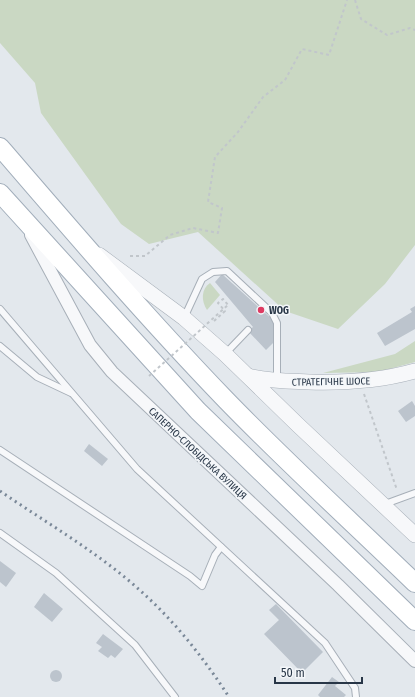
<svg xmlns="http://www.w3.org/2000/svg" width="415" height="697" font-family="'Fira Sans Condensed',sans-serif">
<rect width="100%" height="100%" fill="#e3e8ed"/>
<!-- green -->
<g fill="#cad8c3">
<path d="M0,0H415V245L385,284L338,329L285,311L198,232L149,244L121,224L41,113L35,83L0,43Z"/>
<path d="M210,283L220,295L207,310C201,301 201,289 210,283Z"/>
<path d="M415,341V362L378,372L323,373L395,354Z"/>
</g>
<!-- building -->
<g fill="#bcc4cd">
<path d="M222,274L274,321L275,341L266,350L248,331L253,327L215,282Z"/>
<path d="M415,306V329L385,346L377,333L412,312L410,309Z"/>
<path d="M412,401L415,406V416L406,422L398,411Z"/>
<path d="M89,444L108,459L102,466L84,451Z"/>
<path d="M0,561L16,573L6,587L0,582Z"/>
<path d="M44,593L63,609L52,622L34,607Z"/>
<path d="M276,604L323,652L302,673L264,634L279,620L269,610Z"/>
<path d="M103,634L123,649L115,658L111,655L108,658L98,651L102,647L96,643Z"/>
<circle cx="56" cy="676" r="6"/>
<path d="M332,677L339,682L335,686L346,695L344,697H320L318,695Z"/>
</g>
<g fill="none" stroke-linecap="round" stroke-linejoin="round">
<!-- service casing -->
<g stroke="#a7afb8" stroke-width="8">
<g id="service">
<path d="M0,309L137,469L325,643L355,688L356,697"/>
<path d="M184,318L202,279L213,272L227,271L272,313L277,323V380"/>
<path d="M0,346L37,377L71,393"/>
<path d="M225,354L248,330"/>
<path d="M0,450L190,576L202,586L215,555L221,547"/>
<path d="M385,504L415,493"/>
<path d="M0,533L56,573L135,645L175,697"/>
</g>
</g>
<!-- minor casing -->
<g stroke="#a7afb8" stroke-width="14">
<path id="minor" d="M31,235L90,345L112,372L338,585L415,661"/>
</g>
<!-- tertiary casing -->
<g stroke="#a7afb8" stroke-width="16">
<g id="tertiary">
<path d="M99,255L184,318L225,354L298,425L415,535"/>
<path d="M248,376C268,381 288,381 309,382C345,383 380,381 415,371"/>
</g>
</g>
<!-- primary casing -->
<g stroke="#a1adba" stroke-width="20">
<g id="primary">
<path d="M0,147C74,233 147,318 226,400C287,463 352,522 415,583"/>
<path d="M0,193L198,411L415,621"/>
</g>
</g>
<!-- path -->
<g stroke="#c1c6cb" stroke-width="2" stroke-dasharray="3 3" stroke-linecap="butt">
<path d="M355,0L361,19L387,35L410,28L415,30"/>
<path d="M130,256H145L170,235L193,228L218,233L222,208L208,202L215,157L238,132L263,97L285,80L302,49L329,55L347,0"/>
<path d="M214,321L225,311L218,303L223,299L228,305"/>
<path d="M364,394L397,490"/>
</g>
<!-- service -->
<use href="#service" stroke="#f7f8fa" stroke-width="6"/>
<!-- minor -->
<use href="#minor" stroke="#f7f8fa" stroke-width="12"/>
<!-- tertiary -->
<use href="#tertiary" stroke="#f7f8fa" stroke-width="15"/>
<!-- primary -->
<use href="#primary" stroke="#fff" stroke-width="18"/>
<!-- rail -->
<path stroke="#7a8898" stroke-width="3" stroke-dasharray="2 4" stroke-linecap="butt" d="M0,491C48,524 101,554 144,594C177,624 205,660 229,697"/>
<!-- path-bridge -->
<path stroke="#c1c6cb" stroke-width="2" stroke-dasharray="3 3" stroke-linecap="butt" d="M149,376L228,305"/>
</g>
<!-- markers -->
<circle fill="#de3b62" stroke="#f3f6f9" stroke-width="1.5" cx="261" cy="310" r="4"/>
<g text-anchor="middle" stroke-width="3" stroke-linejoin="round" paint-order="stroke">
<!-- poi labels -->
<g font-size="10" font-weight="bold" fill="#283647" stroke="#f3f6f9" text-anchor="start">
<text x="269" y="314">WOG</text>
</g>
<!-- street labels -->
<g font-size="10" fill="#283647" stroke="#f3f6f9">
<text transform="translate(331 381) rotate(-1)" y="4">СТРАТЕГІЧНЕ ШОСЕ</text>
<text transform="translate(198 453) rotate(43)" y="4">САПЕРНО-СЛОБІДСЬКА ВУЛИЦЯ</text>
</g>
</g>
<!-- scale -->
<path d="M275 677v6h87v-6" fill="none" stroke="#283647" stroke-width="2"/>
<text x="281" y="677" font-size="12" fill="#283647" stroke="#f3f6f9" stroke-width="3" paint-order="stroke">50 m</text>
</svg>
